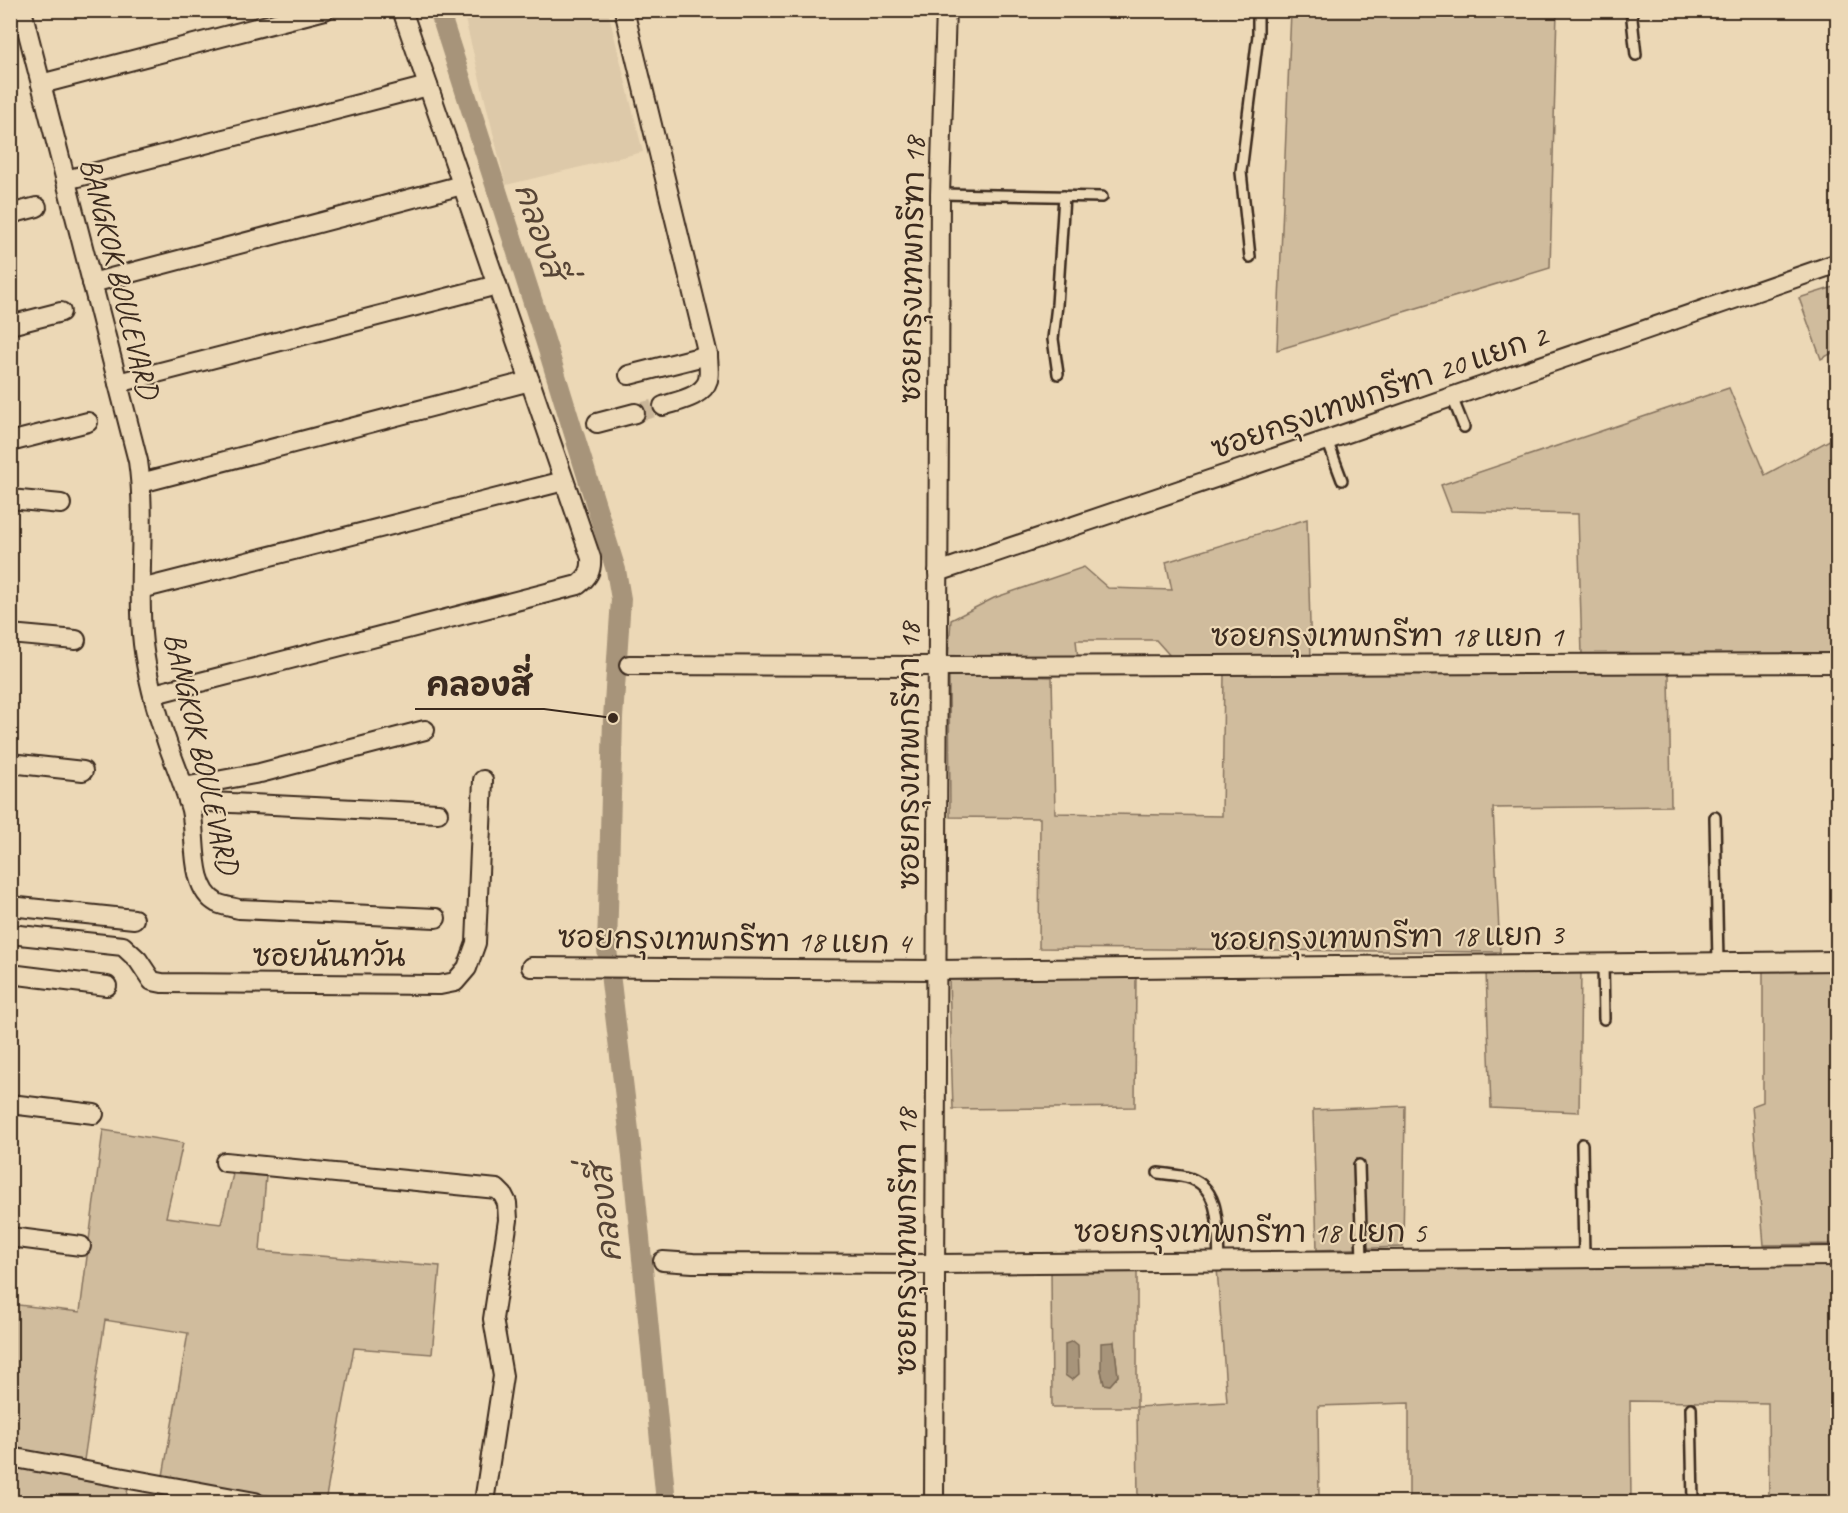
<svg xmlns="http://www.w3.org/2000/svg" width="1848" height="1513" font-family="Caveat,'Playpen Sans Thai',sans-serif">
<rect width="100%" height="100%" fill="#ecd8b6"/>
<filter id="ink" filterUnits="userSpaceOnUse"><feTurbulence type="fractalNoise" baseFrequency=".0167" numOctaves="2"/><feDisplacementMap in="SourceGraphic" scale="12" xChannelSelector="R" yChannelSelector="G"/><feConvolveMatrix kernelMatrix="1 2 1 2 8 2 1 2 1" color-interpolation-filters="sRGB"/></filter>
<g filter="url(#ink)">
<!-- built -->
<path fill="#ddc9a9" d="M463,11H608L643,152L506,185Z"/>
<!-- green -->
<g fill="#d0bc9d" stroke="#86735e" stroke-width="1.5" fill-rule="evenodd">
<path d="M1291,11H1557L1550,268L1277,350Z"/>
<path d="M1837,286V353L1834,352L1821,359L1799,298Z"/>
<path d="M1729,388L1765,475L1837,436V655H1582L1578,514L1451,511L1441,485Z"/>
<path d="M1307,519L1311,659H1173L1156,640H1076L1078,659L948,660L951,620L994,598L1084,567L1108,588L1172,590L1166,562Z"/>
<path d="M1669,672L1671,806L1493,808L1500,952L1039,948L1040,818L950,817L949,674L1052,677L1055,813L1222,816L1224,674Z"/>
<path d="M1837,967V1244L1764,1245L1752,1106L1763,1102V970Z"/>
<path d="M1581,970L1579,1112L1491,1108L1486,972Z"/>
<path d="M1136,974L1135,1107L953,1109L949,978Z"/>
<path d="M1405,1106L1403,1247L1317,1250L1313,1110Z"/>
<path d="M103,1130L183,1143L166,1217L221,1224L233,1174L266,1176L260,1251L440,1266L432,1354L354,1348L325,1502H304L163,1476L188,1333L105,1320L84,1460L11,1448L10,1304L80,1312Z"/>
<path d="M1837,1261V1502H1769L1768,1403L1630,1401L1631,1502H1409V1403L1318,1406L1319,1502H1138L1137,1407H1052L1051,1266H1137V1407L1227,1402L1217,1268ZM1114,1342L1118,1376L1110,1385L1104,1384L1101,1370Z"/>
<path d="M10,1467L128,1489L125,1502H11Z"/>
</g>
<!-- water -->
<g fill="#a7947a" stroke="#7c6a55" stroke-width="1.5">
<path d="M1073,1341L1078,1345L1079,1374L1072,1380L1065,1375V1344Z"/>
<path d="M1114,1342L1118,1376L1110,1385L1104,1384L1101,1370V1343Z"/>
</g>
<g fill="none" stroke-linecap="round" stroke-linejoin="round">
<!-- canal -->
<path stroke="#a7947a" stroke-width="20" d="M439,10L545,340L616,570L621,599L613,718L607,949L631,1147L666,1502"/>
<!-- minor-tunnel -->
<path stroke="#c9b598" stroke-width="18" stroke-dasharray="18 9" stroke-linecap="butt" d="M635,413L663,406"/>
<!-- service casing -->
<g stroke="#3b2a1e" stroke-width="14">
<g id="service">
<path d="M1631,10L1636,55"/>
<path d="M940,194L1102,197"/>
<path d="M1250,257L1241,172L1258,35V10"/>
<path d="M1058,374L1053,339L1057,305L1064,196"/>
<path d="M1452,397L1464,427"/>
<path d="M1327,440L1342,480"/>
<path d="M1715,817L1718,962"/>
<path d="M1603,964L1604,1019"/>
<path d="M1582,1144L1584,1258"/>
<path d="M1359,1165L1362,1260"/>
<path d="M1158,1173C1167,1174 1177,1175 1186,1177C1223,1186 1217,1231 1219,1261"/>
<path d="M1691,1408L1693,1502"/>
</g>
</g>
<!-- minor casing -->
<g stroke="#3b2a1e" stroke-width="22">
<g id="minor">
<path d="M22,10L138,461C147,522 136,583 143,644C147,677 157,713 168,745C176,767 185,788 191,810C197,837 189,888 217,903C223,906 232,907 239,909L436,918"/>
<path d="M624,10L708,355L629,375"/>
<path d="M41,84L325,10"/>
<path d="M66,180L428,86"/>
<path d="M10,214L37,207"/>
<path d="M92,283L462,185"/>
<path d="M10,325L61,312"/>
<path d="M118,383L497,285"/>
<path d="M663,406C677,401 703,397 708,380C710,372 708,362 708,355"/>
<path d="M597,423L635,413"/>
<path d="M10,442L88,422"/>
<path d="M141,483L530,381"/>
<path d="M10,499L61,504"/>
<path d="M938,572L1327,440L1838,263"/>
<path d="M141,589L564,481"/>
<path d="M10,634L76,640"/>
<path d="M629,665L938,666L1838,663"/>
<path d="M154,694L578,585C588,577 592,571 591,558L402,10"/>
<path d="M10,763L83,771"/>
<path d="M184,787L260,773L425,730"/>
<path d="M188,801L438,813"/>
<path d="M10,906L134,919"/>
<path d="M10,934L123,946L138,960L152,981L162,983L440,985L455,982L467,968L476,943L483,780"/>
<path d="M531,967L936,970L1838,961"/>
<path d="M10,974L107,986"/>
<path d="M10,1104L94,1114"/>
<path d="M225,1162L497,1189L503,1195L507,1203L508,1220L493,1319L503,1376L484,1502"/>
<path d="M10,1237L81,1246"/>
<path d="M663,1261L693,1263L935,1264L1838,1256"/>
<path d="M10,1457L255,1502"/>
<path d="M934,1502L940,194L946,10"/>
</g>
</g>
<!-- service -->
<use href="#service" stroke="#ecd8b6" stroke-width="9"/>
<!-- minor -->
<use href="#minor" stroke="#ecd8b6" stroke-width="18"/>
</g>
</g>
<g text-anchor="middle" stroke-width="4.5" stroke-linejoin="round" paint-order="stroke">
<!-- street labels -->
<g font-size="30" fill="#3b2a1e" stroke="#ecd8b6">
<text transform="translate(912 270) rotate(-89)" y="10">ซอยกรุงเทพกรีฑา 18</text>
<text transform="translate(120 278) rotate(76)" y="10">BANGKOK BOULEVARD</text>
<text transform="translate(1379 392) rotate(-19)" y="10">ซอยกรุงเทพกรีฑา 20 แยก 2</text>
<text x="1387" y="646">ซอยกรุงเทพกรีฑา 18 แยก 1</text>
<text transform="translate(202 753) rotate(77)" y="10">BANGKOK BOULEVARD</text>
<text transform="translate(909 756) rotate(-90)" y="10">ซอยกรุงเทพกรีฑา 18</text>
<text transform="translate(1387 937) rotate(-1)" y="10">ซอยกรุงเทพกรีฑา 18 แยก 3</text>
<text transform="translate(734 940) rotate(1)" y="10">ซอยกรุงเทพกรีฑา 18 แยก 4</text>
<text x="329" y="966">ซอยนันทวัน</text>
<text x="1250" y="1242">ซอยกรุงเทพกรีฑา 18 แยก 5</text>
<text transform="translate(906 1242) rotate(-90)" y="10">ซอยกรุงเทพกรีฑา 18</text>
</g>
<!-- water labels -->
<g font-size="32" font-style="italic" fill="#564435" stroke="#ecd8b6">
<text transform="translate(540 230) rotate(72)" y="11">คลองสี่</text>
<text transform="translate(605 1214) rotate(-96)" y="11">คลองสี่</text>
</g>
</g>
<!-- callouts -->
<path fill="none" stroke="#3b2a1e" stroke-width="2" d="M613 718L544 709H415"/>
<circle fill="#3b2a1e" stroke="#ecd8b6" stroke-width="2" cx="613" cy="718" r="6"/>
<g font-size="32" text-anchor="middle" font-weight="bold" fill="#3b2a1e" stroke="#ecd8b6" stroke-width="4.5" stroke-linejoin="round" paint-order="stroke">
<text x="479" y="696">คลองสี่</text>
</g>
<!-- margin -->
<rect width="1848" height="1513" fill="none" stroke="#ecd8b6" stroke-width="36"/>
<rect x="18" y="18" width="1812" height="1477" fill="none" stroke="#3b2a1e" stroke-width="2" filter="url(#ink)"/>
</svg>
